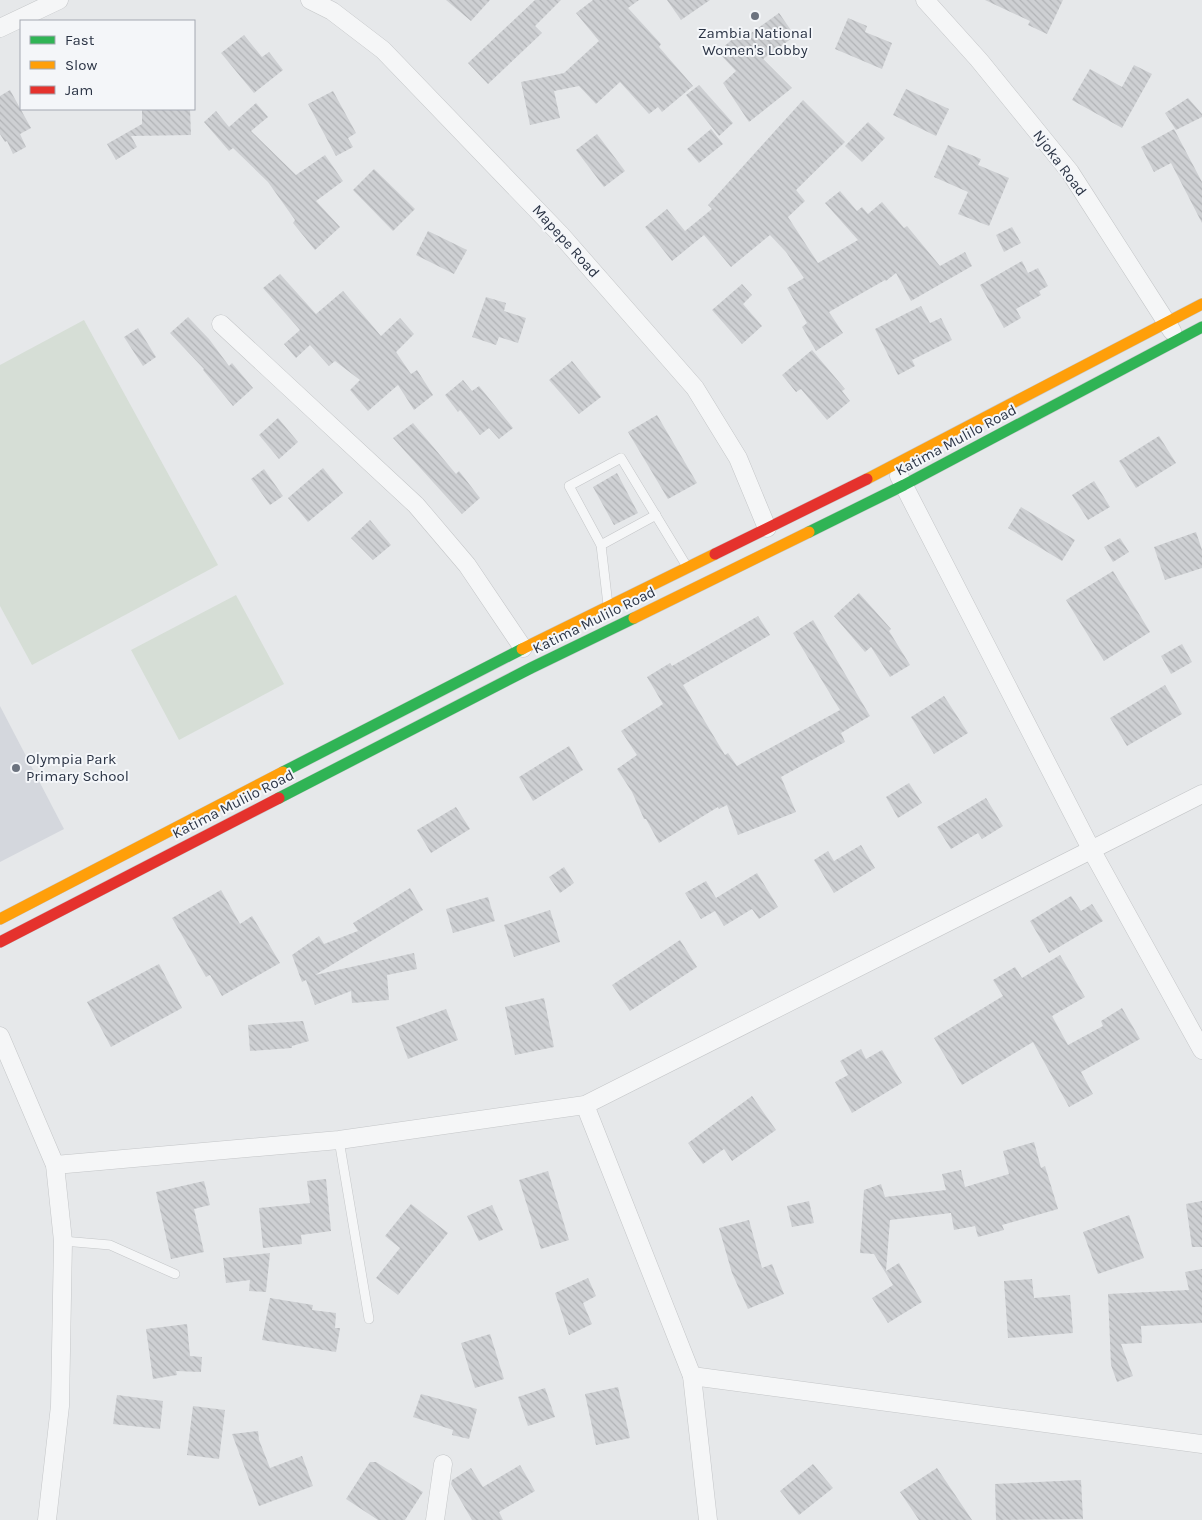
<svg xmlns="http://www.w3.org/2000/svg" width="1202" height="1520" font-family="Karla,sans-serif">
<defs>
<pattern id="building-back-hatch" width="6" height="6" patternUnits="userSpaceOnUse" patternTransform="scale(1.25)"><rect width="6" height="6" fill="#ced0d3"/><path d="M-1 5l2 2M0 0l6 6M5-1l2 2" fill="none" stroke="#b1b3b6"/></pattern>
</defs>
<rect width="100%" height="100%" fill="#e6e8ea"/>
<!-- built -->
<path fill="#d4d7dd" d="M0,706L64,829L0,862Z"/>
<!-- park -->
<g fill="#d6ded6">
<path d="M84,320L218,565L32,665L0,606V365Z"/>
<path d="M236,595L284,684L179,740L131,650Z"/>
</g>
<!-- building -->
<g fill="url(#building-back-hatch)">
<path d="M446,0H490L471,21Z"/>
<path d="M535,0H561L535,26L542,33L488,84L468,63Z"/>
<path d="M593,0H639L628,8L661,44L659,47L693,86L662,112L658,107L649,114L620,82L596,104L579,86L554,91L560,118L530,125L521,82L564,73L599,41L576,13Z"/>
<path d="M667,0H710L681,20Z"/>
<path d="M985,0H1063L1047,34L1028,25L1030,21Z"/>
<path d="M779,13L795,36L763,59L792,88L749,122L723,83L736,71L718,52L738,34L743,39Z"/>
<path d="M848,18L867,26L865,32L892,43L882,69L835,49Z"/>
<path d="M244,35L262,57L269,52L283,70L254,93L221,53Z"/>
<path d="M1134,65L1152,74L1122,128L1072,100L1090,69L1122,87Z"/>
<path d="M699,85L733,123L719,136L686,95Z"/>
<path d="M906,89L949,109L936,136L893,115Z"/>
<path d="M10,90L31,128L20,134L26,147L13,154L7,141L5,142L0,134V96Z"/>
<path d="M333,91L356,133L348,138L353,147L336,156L308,104Z"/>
<path d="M1188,98L1202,114V117L1176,130L1165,113Z"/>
<path d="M803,100L845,142L796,190L805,201L788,217L818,263L858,240L825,203L840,191L857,211L862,207L868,214L882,202L904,228L907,226L940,266L965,252L972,266L911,301L896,273L886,281L885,280L829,312L843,333L816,351L802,327L807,323L787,288L804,278L786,252L770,235L731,267L704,235L672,261L645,227L667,209L685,231L712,209L708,205Z"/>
<path d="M256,103L268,117L251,131L296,175L325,155L343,181L316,201L340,227L315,250L293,223L295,220L268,182L233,148L229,151L204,122L216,111L229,127Z"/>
<path d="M142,109H190L191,135L131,136L137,147L116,160L107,144L142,124Z"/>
<path d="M868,122L885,138L862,162L845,146Z"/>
<path d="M711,129L723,144L699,163L687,149Z"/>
<path d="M1174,129L1202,182V223L1171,163L1154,172L1141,147Z"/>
<path d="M597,134L625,171L604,187L576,150Z"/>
<path d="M948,145L981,159L978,165L1009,178L989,226L958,214L968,192L934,177Z"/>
<path d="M374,169L415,209L393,231L353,190Z"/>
<path d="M1012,227L1021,243L1004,252L996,235Z"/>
<path d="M428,231L467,250L454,274L416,255Z"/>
<path d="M1022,261L1028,273L1038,268L1048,286L1039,291L1041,295L1016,309L1021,318L1004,328L980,285Z"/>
<path d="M280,274L316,314L343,291L381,336L400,318L414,334L396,352L411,374L417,370L433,395L414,410L398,385L368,411L350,390L360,380L335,361L329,366L310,345L296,358L284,344L300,330L263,288Z"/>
<path d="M742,284L752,295L743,304L762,326L742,344L712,310Z"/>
<path d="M486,297L506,303L504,311L526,318L518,343L499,337L496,345L472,337Z"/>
<path d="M921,306L930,323L941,318L952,340L912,360L915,366L898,375L875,329Z"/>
<path d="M188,317L209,339L229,366L232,363L253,388L233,406L203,370L204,369L170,333Z"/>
<path d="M138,328L156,357L143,366L124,337Z"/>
<path d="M812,350L845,389L842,391L850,401L827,420L801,389L796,392L782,375Z"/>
<path d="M572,361L601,397L579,414L549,380Z"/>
<path d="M463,380L472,391L479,386L513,428L499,439L489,428L480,435L460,410L458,412L445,395Z"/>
<path d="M657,415L697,483L668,499L628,432Z"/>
<path d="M278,418L298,442L279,459L259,435Z"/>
<path d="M413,423L456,474L459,471L480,498L462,514L393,438Z"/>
<path d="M1159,436L1176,463L1136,488L1119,461Z"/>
<path d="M323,468L343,493L308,522L288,498Z"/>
<path d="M264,469L283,496L270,505L251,479Z"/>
<path d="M617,473L638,513L614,525L593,487Z"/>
<path d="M1094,481L1110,507L1088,520L1072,495Z"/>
<path d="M1021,507L1075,540L1062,561L1008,528Z"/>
<path d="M370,520L391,545L373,560L351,538Z"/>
<path d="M1196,532L1202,550V568L1165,580L1154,547Z"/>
<path d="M1120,538L1129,552L1113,562L1104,547Z"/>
<path d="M1113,571L1150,632L1104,661L1066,600Z"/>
<path d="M859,593L891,629L889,631L910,665L890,677L871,647L865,652L834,616Z"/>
<path d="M758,616L770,635L683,685L725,755L728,753L737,766L840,710L793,633L813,620L870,716L841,733L845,742L781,777L796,812L738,835L727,805L719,809L718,807L659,843L646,819H644L632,792L617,769L637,755L621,731L663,704L647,677L670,663L672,666Z"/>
<path d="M1182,644L1192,662L1171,674L1161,656Z"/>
<path d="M1165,685L1182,714L1127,746L1110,718Z"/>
<path d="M944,696L968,733L934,754L911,717Z"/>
<path d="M569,746L583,770L533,801L519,777Z"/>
<path d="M909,783L922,803L898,818L886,797Z"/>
<path d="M986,798L1003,826L982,839L978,833L951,849L937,827Z"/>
<path d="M456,807L470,829L431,853L417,830Z"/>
<path d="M861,845L875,868L834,893L814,860L828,851L834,861Z"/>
<path d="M564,867L574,883L560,893L549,877Z"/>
<path d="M757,873L778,907L759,919L752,909L724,926L715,911L701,919L685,893L706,881L716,898Z"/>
<path d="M410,888L423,910L315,975L414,953L417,969L387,975L389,1000L352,1003L351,991L315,1005L306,980L302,982L292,955L319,936L324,944L358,931L353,923Z"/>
<path d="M221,890L240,924L252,916L280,963L222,996L210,975L206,977L172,918Z"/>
<path d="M1071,896L1081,911L1092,904L1103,921L1049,953L1030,921Z"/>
<path d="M488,897L495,921L453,933L446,909Z"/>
<path d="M550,910L560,942L514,957L504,925Z"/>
<path d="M680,940L697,967L630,1011L612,985Z"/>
<path d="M1060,955L1085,997L1052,1016L1068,1045L1103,1026L1101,1021L1122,1008L1140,1039L1081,1072L1093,1094L1069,1107L1033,1042L962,1085L934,1038L1003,996L993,980L1015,967L1022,978Z"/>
<path d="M159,964L182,1008L111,1047L87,1002Z"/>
<path d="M544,998L554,1047L515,1055L505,1007Z"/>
<path d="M446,1009L458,1040L408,1059L396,1027Z"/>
<path d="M303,1021L309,1041L292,1046V1048L250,1051L248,1025Z"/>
<path d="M861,1049L866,1059L882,1050L902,1083L852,1113L835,1082L848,1075L840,1061Z"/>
<path d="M752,1096L776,1130L732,1161L724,1149L703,1164L688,1143Z"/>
<path d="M1034,1142L1041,1168L1045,1166L1058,1209L1002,1225L1004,1230L978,1237L975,1226L954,1230L951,1213L890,1220L886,1271L899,1263L922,1302L888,1323L872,1298L893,1285L874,1254L860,1253L864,1190L881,1184L885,1197L946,1190L942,1174L961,1170L965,1187L1009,1174L1003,1151Z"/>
<path d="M548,1171L569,1240L541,1249L519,1180Z"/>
<path d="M326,1179L331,1231L301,1235L302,1244L263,1248L259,1208L310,1203L307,1181Z"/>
<path d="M204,1181L210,1205L194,1209L204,1252L171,1259L156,1192Z"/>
<path d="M809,1201L814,1223L792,1227L787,1206Z"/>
<path d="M1202,1201V1247H1192L1186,1204Z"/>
<path d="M411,1204L448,1233L398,1295L376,1278L400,1248L385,1236Z"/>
<path d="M492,1205L503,1230L479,1241L467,1216Z"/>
<path d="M1129,1215L1144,1258L1098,1274L1083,1232Z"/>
<path d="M749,1220L762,1268L772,1264L784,1294L748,1309L732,1273L719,1228Z"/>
<path d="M270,1253L266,1292L249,1291L250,1280L226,1283L223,1258Z"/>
<path d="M1202,1269V1323L1141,1326L1142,1343L1121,1344L1133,1376L1117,1382L1111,1365L1108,1294L1189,1290L1185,1272Z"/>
<path d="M588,1278L596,1296L583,1303L592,1324L569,1335L555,1293Z"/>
<path d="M1032,1279L1034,1298L1070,1295L1073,1333L1008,1338L1004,1281Z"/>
<path d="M270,1298L313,1305L312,1310L336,1313L335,1328H340L336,1352L262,1340Z"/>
<path d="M187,1324L190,1356L202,1357L201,1372L176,1371L177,1375L153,1379L146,1329Z"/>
<path d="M490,1334L504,1379L475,1388L461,1343Z"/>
<path d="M618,1387L630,1438L596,1445L585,1394Z"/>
<path d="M545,1388L555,1417L528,1426L518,1397Z"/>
<path d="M421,1394L477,1409L469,1439L452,1435L453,1430L413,1417Z"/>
<path d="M117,1395L163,1401L160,1429L113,1424Z"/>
<path d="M193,1406L225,1410L219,1459L187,1455Z"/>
<path d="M258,1431L259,1440L270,1468L302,1456L313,1486L259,1506L232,1434Z"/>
<path d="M370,1462H376L423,1492L405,1520H378L346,1499Z"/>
<path d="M813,1464L833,1488L799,1515L780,1491Z"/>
<path d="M520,1465L535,1491L499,1512L503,1520H472L451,1484L452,1480L471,1468L483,1487Z"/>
<path d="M937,1468L972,1520H919L900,1492Z"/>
<path d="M1081,1480L1083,1519L996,1520L995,1484Z"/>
</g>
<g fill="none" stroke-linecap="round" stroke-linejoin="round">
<!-- lane casing -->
<g stroke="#c4c6c8" stroke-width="10">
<g id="lane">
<path d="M601,545L656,515"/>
<path d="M608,605L601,545L569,486L621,458L686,565"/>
<path d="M339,1140L369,1319"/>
<path d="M63,1241L110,1245L175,1274"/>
</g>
</g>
<!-- street casing -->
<g stroke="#c4c6c8" stroke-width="19">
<g id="street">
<path d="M310,0L332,11L383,50L561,235L695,388L738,458L767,528"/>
<path d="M925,0L979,60L1070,172L1172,331"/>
<path d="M0,28L59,0"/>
<path d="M221,324L416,505L467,565L523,648"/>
<path d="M899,476L1092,851L1202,1050"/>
<path d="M0,1036L55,1165L63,1241L60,1406L47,1520"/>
<path d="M585,1105L692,1376L708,1520"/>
<path d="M55,1165L339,1140L585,1105L1202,794"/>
<path d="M692,1376L1202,1444"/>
<path d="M435,1520L443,1464"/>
</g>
</g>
<!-- fast casing -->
<g stroke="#c4c6c8" stroke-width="12">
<g id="fast">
<path d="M809,532L904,485L1202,327"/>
<path d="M283,772L522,649"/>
<path d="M279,798L531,668L634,618"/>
</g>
</g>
<!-- slow casing -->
<g stroke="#c4c6c8" stroke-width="12">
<g id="slow">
<path d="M867,479L1202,304"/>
<path d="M634,618L809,532"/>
<path d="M522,649L715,554"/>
<path d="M0,919L283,772"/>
</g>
</g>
<!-- jam casing -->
<g stroke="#c4c6c8" stroke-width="12">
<g id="jam">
<path d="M715,554L867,479"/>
<path d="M0,942L279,798"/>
</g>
</g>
<!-- lane -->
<use href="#lane" stroke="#f5f6f7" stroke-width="9"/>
<!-- street -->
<use href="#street" stroke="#f5f6f7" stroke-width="18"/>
<!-- fast -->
<use href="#fast" stroke="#30b455" stroke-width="11"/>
<!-- slow -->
<use href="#slow" stroke="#ff9f0a" stroke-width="11"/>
<!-- jam -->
<use href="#jam" stroke="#e5322d" stroke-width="11"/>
</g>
<!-- markers -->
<g fill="#6c737f" stroke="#f4f6f9" stroke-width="2">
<circle cx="755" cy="16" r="5"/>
<circle cx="16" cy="768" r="5"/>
</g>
<g text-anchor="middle" stroke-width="4" stroke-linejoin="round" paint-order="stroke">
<!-- poi labels -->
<g font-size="15" fill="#2b3445" stroke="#f4f6f9">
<text x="755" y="38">Zambia National<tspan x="755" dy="17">Women's Lobby</tspan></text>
<text x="26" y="764" text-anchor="start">Olympia Park<tspan x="26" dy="17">Primary School</tspan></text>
</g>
<!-- street labels -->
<g font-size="15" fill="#2b3445" stroke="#f4f6f9">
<text transform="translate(1060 163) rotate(53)" y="5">Njoka Road</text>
<text transform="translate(566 241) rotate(48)" y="5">Mapepe Road</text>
<text transform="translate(956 440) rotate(-28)" y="5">Katima Mulilo Road</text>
<text transform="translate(594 620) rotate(-26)" y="5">Katima Mulilo Road</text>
<text transform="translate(233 804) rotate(-27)" y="5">Katima Mulilo Road</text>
</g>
</g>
<!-- legend -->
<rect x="20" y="20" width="175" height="90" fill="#f4f6f9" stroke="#a4a8b1"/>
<rect x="30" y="36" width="25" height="8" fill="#30b455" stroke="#a4a8b1"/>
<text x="65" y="45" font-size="15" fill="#2b3445">Fast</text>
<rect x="30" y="61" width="25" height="8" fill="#ff9f0a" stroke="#a4a8b1"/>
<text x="65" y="70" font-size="15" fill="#2b3445">Slow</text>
<rect x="30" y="86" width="25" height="8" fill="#e5322d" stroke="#a4a8b1"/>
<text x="65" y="95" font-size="15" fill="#2b3445">Jam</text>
</svg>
